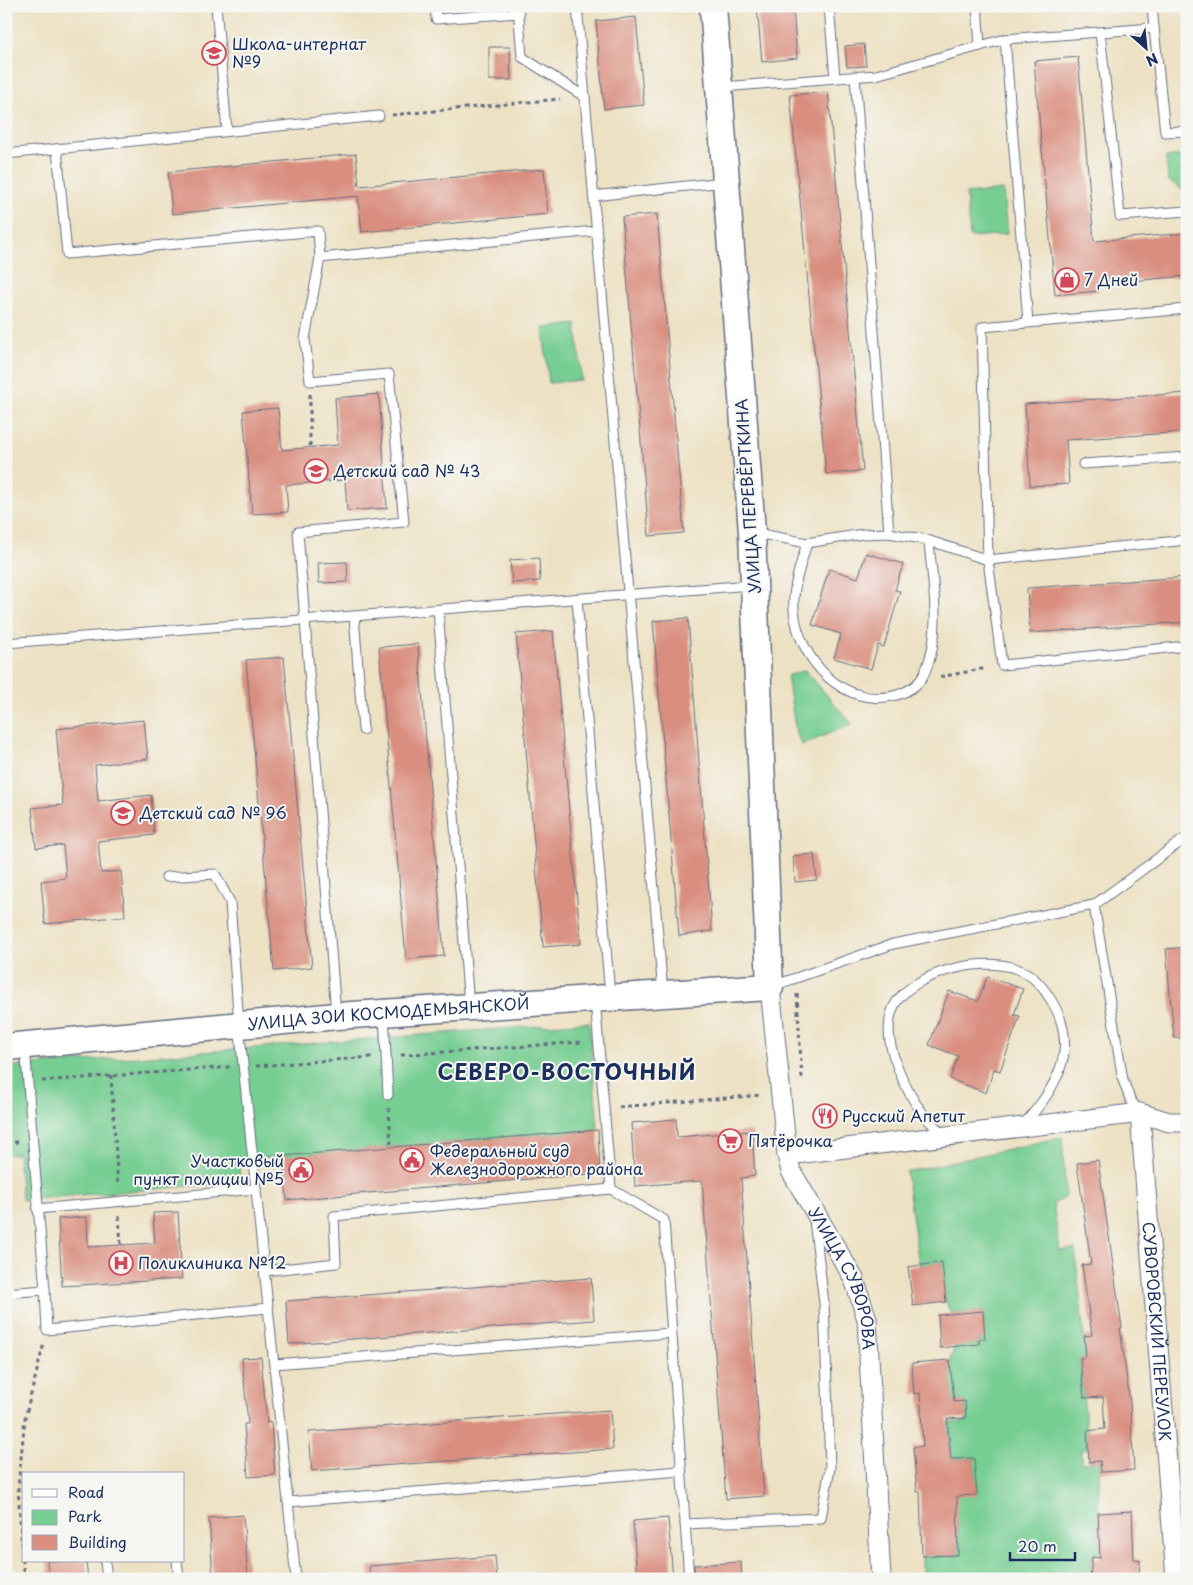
<svg xmlns="http://www.w3.org/2000/svg" width="1193" height="1585" font-family="'Playpen Sans',sans-serif">
<rect width="100%" height="100%" fill="#f6f6f2"/>
<filter id="ink" filterUnits="userSpaceOnUse"><feTurbulence type="fractalNoise" baseFrequency=".02" numOctaves="2"/><feDisplacementMap in="SourceGraphic" scale="10" xChannelSelector="R" yChannelSelector="G"/><feConvolveMatrix kernelMatrix="1 2 1 2 8 2 1 2 1" color-interpolation-filters="sRGB"/></filter>
<filter id="wash" filterUnits="userSpaceOnUse"><feTurbulence type="fractalNoise" baseFrequency=".0096" numOctaves="4" result="noise"/><feDisplacementMap in="SourceGraphic" scale="20" xChannelSelector="R" yChannelSelector="G"/><feGaussianBlur stdDeviation="1.12" result="paint"/><feColorMatrix in="noise" values="0 0 0 0 0 0 0 0 0 0 0 0 0 0 0 0 0 1.4 0 .05"/><feComposite in="paint" operator="in"/></filter>
<g filter="url(#wash)">
<rect width="100%" height="100%" fill="#ede1c3"/>
<!-- green -->
<g fill="#77ce93" stroke="#497e78">
<path d="M1187,155V190H1183L1168,180L1166,157Z"/>
<path d="M1003,190L1007,234L970,237L966,194Z"/>
<path d="M576,324L582,380L549,383L543,328Z"/>
<path d="M805,670L852,724L802,745L796,733L787,676Z"/>
<path d="M589,1022L598,1130L239,1160L240,1182L22,1200L18,1154H6V1067Z"/>
<path d="M1062,1137L1066,1197L1053,1204L1060,1251L1075,1249L1086,1357L1080,1359L1088,1449L1081,1450V1463L1100,1461L1098,1513L1100,1551L1092,1557L1090,1579H922V1556L958,1555V1525H942V1497L977,1494L974,1458L951,1459L949,1423L966,1422L965,1401H952L950,1360L955,1346L979,1344V1339L985,1338L983,1311L951,1314L946,1302L942,1262L919,1265L906,1172Z"/>
</g>
<g id="blocks">
<!-- building -->
<g fill="#d98e7f">
<path d="M757,6H793L797,58L762,62Z"/>
<path d="M636,17L644,105L604,109L596,21Z"/>
<path d="M864,44L866,66L847,67L845,46Z"/>
<path d="M489,47H510L511,80H489Z"/>
<path d="M1078,57L1094,241L1187,233V276L1098,284L1099,291L1055,295L1034,61Z"/>
<path d="M828,92L863,471L826,474L790,95Z"/>
<path d="M356,154L359,186L544,169L548,214L362,232L358,196L172,214L168,172Z"/>
<path d="M657,214L684,533L649,536L622,217Z"/>
<path d="M1187,393V432L1066,440L1069,484L1030,486L1025,404Z"/>
<path d="M379,394L387,508L347,511L345,480L286,485L288,512L252,514L243,411L278,408L282,450L338,445L335,398Z"/>
<path d="M866,553L903,564L895,590L900,591L884,647L878,645L871,669L834,658L841,634L812,625L829,569L858,578Z"/>
<path d="M539,558L540,581L512,583L510,560Z"/>
<path d="M347,562L348,582L319,583L318,563Z"/>
<path d="M1187,577V622L1030,633L1027,588Z"/>
<path d="M688,618L712,931L679,936L653,621Z"/>
<path d="M553,631L581,944L543,947L516,634Z"/>
<path d="M418,644L444,956L406,959L379,647Z"/>
<path d="M284,657L312,967L274,971L246,660Z"/>
<path d="M144,720L148,759L95,765L98,801L151,795L154,835L98,841L101,873L121,871L125,916L45,924L41,881L66,878L63,845L36,848L32,808L63,805L56,729Z"/>
<path d="M814,854L817,880L795,882L793,856Z"/>
<path d="M1187,947V1038H1174L1166,949Z"/>
<path d="M987,977L1023,989L1014,1015L1020,1016L1000,1071L994,1069L986,1093L950,1079L958,1056L929,1045L949,991L978,1001Z"/>
<path d="M676,1119L677,1137L752,1131L755,1176L741,1178L764,1496L726,1499L702,1181L635,1186L631,1123Z"/>
<path d="M598,1130L600,1173L287,1200L283,1156Z"/>
<path d="M1098,1160L1122,1328H1120L1130,1403L1134,1470L1101,1472L1100,1461L1089,1462L1087,1431L1105,1429L1103,1397L1084,1398L1080,1358L1086,1357L1084,1336L1092,1335L1082,1265L1091,1264L1077,1163Z"/>
<path d="M178,1212L182,1279L62,1286L58,1219L87,1217L88,1247L121,1245L155,1243L153,1213Z"/>
<path d="M942,1262L946,1302L913,1306L908,1267Z"/>
<path d="M591,1278L594,1320L289,1344L286,1301Z"/>
<path d="M983,1311L985,1339H979V1344L940,1348L938,1315Z"/>
<path d="M261,1357L267,1423L271,1422L275,1475L248,1477L244,1424H248L242,1358Z"/>
<path d="M950,1360L954,1402L965,1401L966,1418L947,1419L951,1459L974,1458L977,1495L957,1496L958,1555L922,1556L920,1491L917,1492L913,1447L923,1446L920,1393L914,1394L912,1363Z"/>
<path d="M610,1410L613,1449L312,1471L309,1432Z"/>
<path d="M1132,1511L1134,1559L1140,1560L1139,1579H1090L1092,1557L1100,1558L1098,1513Z"/>
<path d="M243,1515L248,1579H213L209,1518Z"/>
<path d="M668,1518L673,1579H637L633,1521Z"/>
<path d="M495,1556L497,1579H370L369,1566Z"/>
<path d="M47,1561H86L88,1579H49Z"/>
<path d="M741,1562L742,1579H695L694,1565Z"/>
</g>
</g>
</g>
<g filter="url(#ink)">
<use href="#blocks" fill-opacity="0" stroke="#646d81" stroke-width="1"/>
<g fill="none" stroke-linecap="round" stroke-linejoin="round">
<!-- lane casing -->
<g stroke="#646d81" stroke-width="11">
<g id="lane">
<path d="M216,6L227,131"/>
<path d="M435,6L436,19L519,13"/>
<path d="M518,6L522,57L585,97"/>
<path d="M577,6L663,993"/>
<path d="M829,6L835,78"/>
<path d="M977,6L980,46"/>
<path d="M1154,28L1165,132L1187,131"/>
<path d="M1100,32L1120,216L1187,211"/>
<path d="M1005,39L1028,322"/>
<path d="M855,76L889,533"/>
<path d="M722,87L876,75L1005,39L1154,28L1152,6"/>
<path d="M57,149L67,254L318,231L320,258L595,231"/>
<path d="M6,154L379,116"/>
<path d="M593,196L724,182"/>
<path d="M320,258L305,339L310,381L389,374L404,522L298,532L336,1014"/>
<path d="M1083,464L1187,457"/>
<path d="M756,533L807,543L863,534L889,533L927,540L988,560L982,327L1187,309"/>
<path d="M1187,540L988,560L1002,665L1187,646"/>
<path d="M807,543C801,564 792,587 794,610C798,659 844,710 897,695C909,691 920,685 925,672C943,631 932,583 929,541"/>
<path d="M577,599L610,996"/>
<path d="M438,610L469,1006"/>
<path d="M354,616L363,730"/>
<path d="M6,643L751,585"/>
<path d="M166,877L215,874L230,902L239,1025L296,1579"/>
<path d="M1094,905L1123,1080L1130,1099L1140,1113"/>
<path d="M773,986L893,944L1094,905L1187,837"/>
<path d="M595,1000L611,1189L664,1220L689,1579"/>
<path d="M384,1014L388,1095"/>
<path d="M945,1135C919,1116 904,1087 894,1057C888,1040 886,1017 897,1001C919,970 992,953 1026,973C1038,980 1048,994 1055,1007C1079,1052 1054,1091 1023,1125"/>
<path d="M37,1209L256,1189"/>
<path d="M264,1271L336,1263L334,1216L611,1189"/>
<path d="M45,1290L47,1330L268,1308"/>
<path d="M6,1293L45,1290L25,1047"/>
<path d="M274,1364L671,1333"/>
<path d="M288,1502L681,1471"/>
<path d="M685,1524L821,1518L830,1468L824,1303L814,1220"/>
<path d="M105,1561L107,1579"/>
<path d="M177,1561L179,1579"/>
</g>
</g>
<!-- street casing -->
<g stroke="#646d81" stroke-width="21">
<g id="street">
<path id="s1" d="M770,987L787,1155L791,1171L854,1279L867,1319L881,1579"/>
<path id="s2" d="M1140,1113L1176,1579"/>
<path d="M787,1155L1140,1113L1169,1122H1187"/>
</g>
</g>
<!-- secondary casing -->
<g stroke="#646d81" stroke-width="29">
<g id="secondary">
<path id="s3" d="M6,1047L337,1016L770,987L752,532L713,6"/>
</g>
</g>
<!-- path -->
<g stroke="#646d81" stroke-width="3" stroke-dasharray="4 4" stroke-linecap="butt">
<path d="M392,115L560,99"/>
<path d="M310,394V447"/>
<path d="M940,677L987,668"/>
<path d="M797,994L802,1080"/>
<path d="M401,1055L584,1042"/>
<path d="M256,1066L372,1057"/>
<path d="M111,1075L118,1187"/>
<path d="M42,1081L230,1067"/>
<path d="M619,1107L762,1095"/>
<path d="M389,1108L391,1147"/>
<path d="M6,1143L18,1142"/>
<path d="M119,1216L121,1245"/>
<path d="M24,1579L18,1488L25,1418L44,1343"/>
</g>
<!-- lane -->
<use href="#lane" stroke="#fff" stroke-width="9"/>
<!-- street -->
<use href="#street" stroke="#fff" stroke-width="19"/>
<!-- secondary -->
<use href="#secondary" stroke="#fff" stroke-width="26"/>
</g>
</g>
<!-- icons -->
<defs>
<g id="school-ring" transform="scale(1.25)"><circle r="9.5" fill="#f6f6f2" stroke="#d1495b" stroke-width="1.5"/><path d="M0-5L7-2L0 1L-7-2ZM-4 1L0 2.5L4 1V4Q0 6-4 4Z" fill="#d1495b"/></g>
<g id="shop-ring" transform="scale(1.25)"><circle r="9.5" fill="#f6f6f2" stroke="#d1495b" stroke-width="1.5"/><path d="M-5-2.5h2.3a2.7 3.5 0 0 1 5.4 0H5L5.5 6h-11ZM-1.5-2.5h3a1.5 2.3 0 0 0-3 0Z" fill="#d1495b"/></g>
<g id="restaurant-ring" transform="scale(1.25)"><circle r="9.5" fill="#f6f6f2" stroke="#d1495b" stroke-width="1.5"/><path d="M-5-6h1v4h1v-4h1v4h1v-4h1v5L-1.5 .5V6h-2V.5L-5-1ZM5-6V6H3V1.5H1.5Q1.5-4 5-6Z" fill="#d1495b"/></g>
<g id="supermarket-ring" transform="scale(1.25)"><circle r="9.5" fill="#f6f6f2" stroke="#d1495b" stroke-width="1.5"/><path d="M-6-5.5h2.5l.6 2H6L4.5 2H-2.5L-4.4-4H-6ZM-1.5 3.2a1.3 1.3 0 1 0 .1 0ZM3 3.2a1.3 1.3 0 1 0 .1 0Z" fill="#d1495b"/></g>
<g id="civic-ring" transform="scale(1.25)"><circle r="9.5" fill="#f6f6f2" stroke="#d1495b" stroke-width="1.5"/><path d="M-.6-6.5H3V-4.5H.6V-3L4-1V1h2V6H-6V1h2V-1L-.6-3ZM-1.2 2.5V6h2.4V2.5Z" fill="#d1495b"/></g>
<g id="hospital-ring" transform="scale(1.25)"><circle r="9.5" fill="#f6f6f2" stroke="#d1495b" stroke-width="1.5"/><path d="M-5-5h3v3.5h4V-5h3V5h-3V1.5h-4V5h-3Z" fill="#d1495b"/></g>
</defs>
<g fill-rule="evenodd">
<use href="#school-ring" x="214" y="53"/>
<use href="#shop-ring" x="1067" y="280"/>
<use href="#school-ring" x="316" y="471"/>
<use href="#school-ring" x="123" y="813"/>
<use href="#restaurant-ring" x="825" y="1116"/>
<use href="#supermarket-ring" x="730" y="1141"/>
<use href="#civic-ring" x="412" y="1160"/>
<use href="#civic-ring" x="301" y="1170"/>
<use href="#hospital-ring" x="121" y="1263"/>
</g>
<g text-anchor="middle" stroke-width="4" stroke-linejoin="round" paint-order="stroke">
<!-- poi labels -->
<g font-size="16" fill="#1b2f5e" stroke="#f6f6f2" text-anchor="start">
<text x="232" y="50">Школа-интернат<tspan x="232" dy="18">№9</tspan></text>
<text x="1084" y="286">7 Дней</text>
<text x="334" y="477">Детский сад № 43</text>
<text x="140" y="819">Детский сад № 96</text>
<text x="842" y="1122">Русский Апетит</text>
<text x="748" y="1147">Пятёрочка</text>
<text x="430" y="1157">Федеральный суд<tspan x="430" dy="18">Железнодорожного района</tspan></text>
<text x="284" y="1167" text-anchor="end">Участковый<tspan x="284" dy="18">пункт полиции №5</tspan></text>
<text x="138" y="1269">Поликлиника №12</text>
</g>
<!-- street labels -->
<g font-size="16" fill="#1b2f5e" stroke="#f6f6f2">
<text transform="translate(748 496) rotate(-94)" y="6">УЛИЦА ПЕРЕВЁРТКИНА</text>
<text dy="6" stroke="none"><textPath href="#s3" startOffset="384">УЛИЦА ЗОИ КОСМОДЕМЬЯНСКОЙ</textPath></text>
<text dy="6" stroke="none"><textPath href="#s1" startOffset="306">УЛИЦА СУВОРОВА</textPath></text>
<text dy="6" stroke="none"><textPath href="#s2" startOffset="219">СУВОРОВСКИЙ ПЕРЕУЛОК</textPath></text>
</g>
<!-- district labels -->
<g font-size="21" font-weight="bold" letter-spacing="1" fill="#1b2f5e" stroke="#f6f6f2">
<text x="567" y="1080">СЕВЕРО-ВОСТОЧНЫЙ</text>
</g>
</g>
<!-- margin -->
<rect width="1193" height="1585" fill="none" stroke="#f6f6f2" stroke-width="25"/>
<!-- legend -->
<rect x="22" y="1472" width="162" height="90" fill="#f6f6f2" stroke="#9ea6b7"/>
<rect x="32" y="1489" width="25" height="8" fill="#ffffff" stroke="#9ea6b7"/>
<text x="68" y="1498" font-size="15" fill="#1b2f5e">Road</text>
<rect x="32" y="1510" width="25" height="15" fill="#77ce93" stroke="#9ea6b7"/>
<text x="68" y="1522" font-size="15" fill="#1b2f5e">Park</text>
<rect x="32" y="1535" width="25" height="15" fill="#d98e7f" stroke="#9ea6b7"/>
<text x="68" y="1548" font-size="15" fill="#1b2f5e">Building</text>
<!-- north arrow -->
<g transform="translate(1146 48) rotate(153)" stroke="#f6f6f2" stroke-width="4" paint-order="stroke">
<path d="M0-4L9 19L0 12L-9 19Z" fill="#1b2f5e"/>
<text y="-8" font-size="14" font-weight="bold" text-anchor="middle" fill="#1b2f5e">N</text>
</g>
<!-- scale -->
<path d="M1010 1552v8h65v-8" fill="none" stroke="#1b2f5e" stroke-width="2.5"/>
<text x="1018" y="1552" font-size="15" fill="#1b2f5e" stroke="#f6f6f2" stroke-width="4" paint-order="stroke">20 m</text>
</svg>
